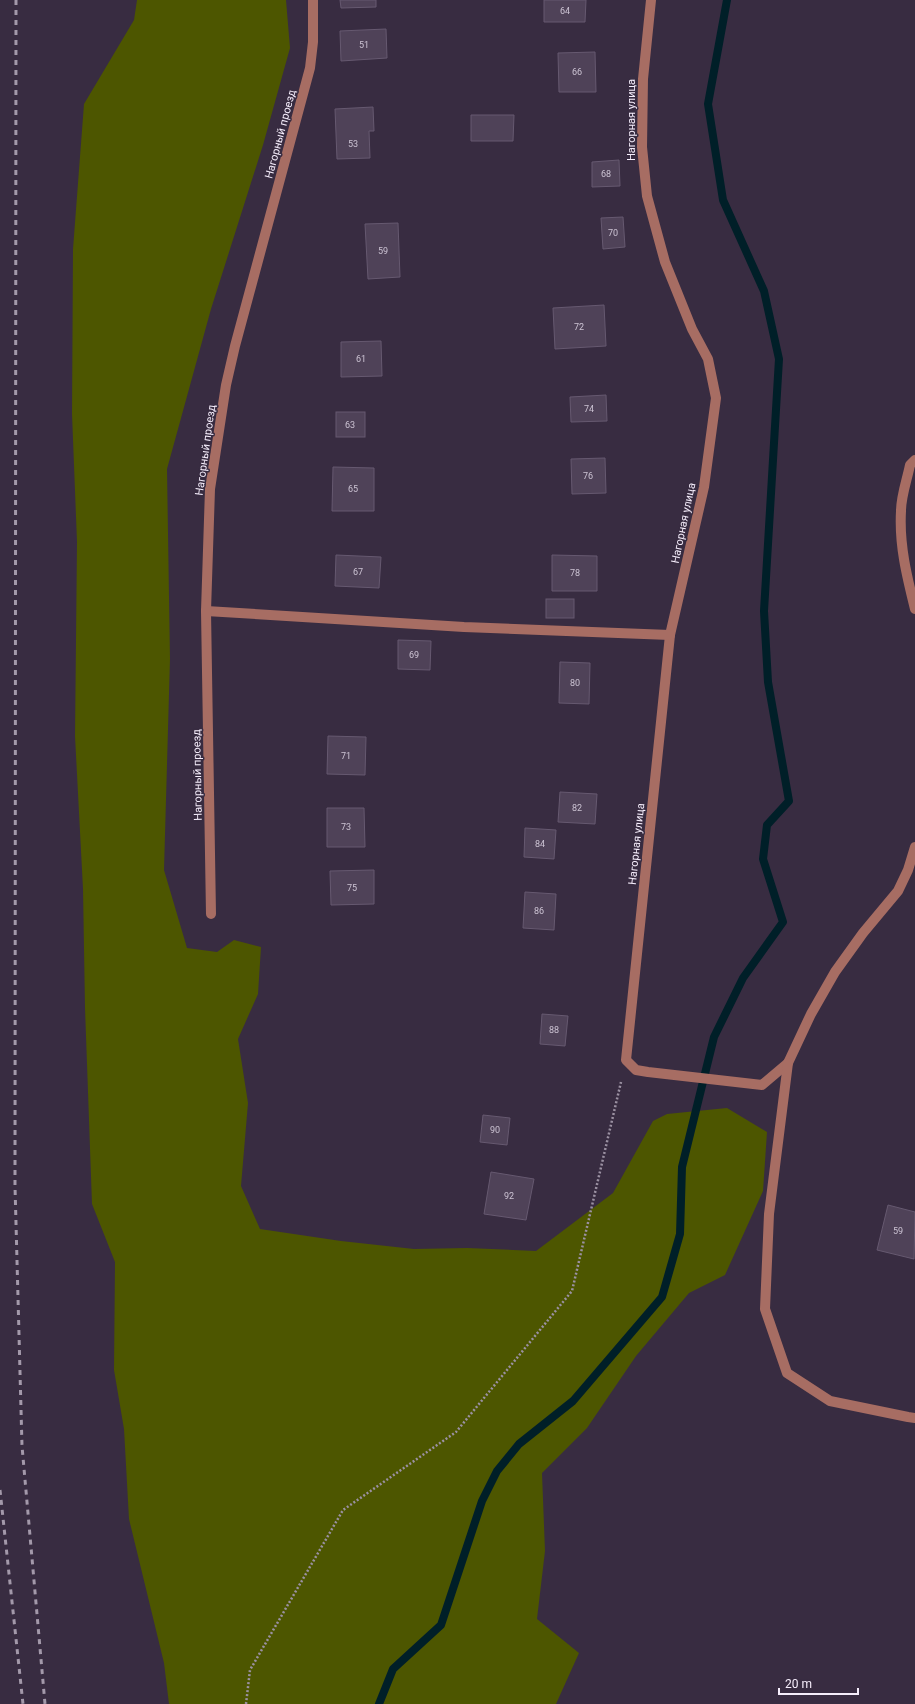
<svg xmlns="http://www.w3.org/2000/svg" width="915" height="1704" font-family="Roboto,sans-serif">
<rect width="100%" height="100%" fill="#382c41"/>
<!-- green -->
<path fill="#4d5600" d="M137,0H286L290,48L263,145L211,309L167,469L170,659L164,870L187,948L217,952L234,940L261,947L258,994L238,1039L248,1103L241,1186L260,1229L341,1241L414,1249L467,1248L536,1251L613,1193L653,1121L667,1114L727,1108L767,1132L763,1191L725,1275L689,1293L636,1356L587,1428L542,1473L545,1551L537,1619L579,1653L556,1704H169L164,1663L129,1519L124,1429L114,1370L115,1262L92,1204L85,1008L83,889L75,736L77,542L72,414L73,249L84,104L134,20Z"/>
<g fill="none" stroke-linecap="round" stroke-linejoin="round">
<!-- stream -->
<path stroke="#001f28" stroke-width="8" d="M379,1704L393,1669L441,1625L482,1501L497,1471L519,1444L573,1401L662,1297L680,1234L682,1167L714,1037L743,978L783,922L763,859L767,825L789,801L768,682L764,611L779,359L764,291L723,200L708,104L727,0"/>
</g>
<!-- building -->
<g fill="#4f4258" stroke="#665970">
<path d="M340,0H376V7L341,8Z"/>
<path d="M544,0H586L585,22H544Z"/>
<path d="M386,29L387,58L341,61L340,31Z"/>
<path d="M595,52L596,92H559L558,53Z"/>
<path d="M373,107L374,131H369L370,158L337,159L335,109Z"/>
<path d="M471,115H514L513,141H471Z"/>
<path d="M619,160L620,186L592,187V162Z"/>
<path d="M623,217L625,247L603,249L601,218Z"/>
<path d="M398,223L400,277L368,279L365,224Z"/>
<path d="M604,305L606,346L555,349L553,308Z"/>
<path d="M381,341L382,376L341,377V342Z"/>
<path d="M606,395L607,421L571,422L570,397Z"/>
<rect x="336" y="412" width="29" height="25"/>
<path d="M605,458L606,493L572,494L571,459Z"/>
<path d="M333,467L374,468V511H332Z"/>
<path d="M336,555L381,557L379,588L335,586Z"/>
<path d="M552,555L597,556V591H552Z"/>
<rect x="546" y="599" width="28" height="19"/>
<path d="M398,640L431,641L430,670L398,669Z"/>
<path d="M560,662L590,663L589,704L559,703Z"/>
<path d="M328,736L366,737L365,775L327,774Z"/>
<path d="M560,792L597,794L595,824L558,822Z"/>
<path d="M327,808H364L365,847H327Z"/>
<path d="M525,828L556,830L554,859L524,857Z"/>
<path d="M374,870V904L331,905L330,871Z"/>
<path d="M525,892L556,894L554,930L523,928Z"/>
<path d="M542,1014L568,1016L565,1046L540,1044Z"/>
<path d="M483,1115L510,1118L507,1145L480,1142Z"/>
<path d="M491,1172L534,1179L526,1220L484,1214Z"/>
<path d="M888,1205L915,1212L914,1259L877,1250Z"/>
</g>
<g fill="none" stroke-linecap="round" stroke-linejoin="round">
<!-- path -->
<path stroke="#9b91a2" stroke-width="2.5" stroke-dasharray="2 2" stroke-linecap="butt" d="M246,1704L250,1670L343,1510L456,1432L572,1291L621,1082"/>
<!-- minor -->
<g stroke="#a76d63" stroke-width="10">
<path d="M651,0L643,79L642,147L647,196L665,262L692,329L708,359L716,398L704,487L670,635L626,1060L636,1070L648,1072L762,1085L788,1063L811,1014L835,972L863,933L898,891L908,870L915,847"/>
<path d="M915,460L910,465C907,480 901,496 901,511C899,545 907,577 915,609"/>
<path d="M206,611L464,627L670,635"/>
<path d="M211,914L206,611L210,489L226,385L235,346L310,68L313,42V0"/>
<path d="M788,1063L769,1214L765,1309L787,1373L830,1401L908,1417L915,1418"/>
</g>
<!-- rail -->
<g stroke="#a399aa" stroke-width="3" stroke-dasharray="5 5" stroke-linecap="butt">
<path d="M16,0L15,1186L22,1446L45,1704"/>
<path d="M0,1490L23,1704"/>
</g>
</g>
<g text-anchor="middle" stroke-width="3" stroke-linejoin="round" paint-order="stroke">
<!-- number labels -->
<g font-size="9" fill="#ccc3d3">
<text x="565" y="14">64</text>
<text x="364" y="48">51</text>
<text x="577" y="75">66</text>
<text x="353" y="147">53</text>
<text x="606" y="177">68</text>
<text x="613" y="236">70</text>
<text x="383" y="254">59</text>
<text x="579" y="330">72</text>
<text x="361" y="362">61</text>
<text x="589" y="412">74</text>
<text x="350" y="428">63</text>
<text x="588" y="479">76</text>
<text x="353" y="492">65</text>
<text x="358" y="575">67</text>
<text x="575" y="576">78</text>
<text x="414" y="658">69</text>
<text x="575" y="686">80</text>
<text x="346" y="759">71</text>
<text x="577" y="811">82</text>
<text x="346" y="830">73</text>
<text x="540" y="847">84</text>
<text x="352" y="891">75</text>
<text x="539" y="914">86</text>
<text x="554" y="1033">88</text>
<text x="495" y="1133">90</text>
<text x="509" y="1199">92</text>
<text x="898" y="1234">59</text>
</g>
<!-- street labels -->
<g font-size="11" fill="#f6eefc" stroke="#382c41">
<text transform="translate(631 120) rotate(-90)" y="4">Нагорная улица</text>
<text transform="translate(280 134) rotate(-75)" y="4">Нагорный проезд</text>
<text transform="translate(205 450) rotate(-82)" y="4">Нагорный проезд</text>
<text transform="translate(683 523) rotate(-78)" y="4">Нагорная улица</text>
<text transform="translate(197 775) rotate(-91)" y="4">Нагорный проезд</text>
<text transform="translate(636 844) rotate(-84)" y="4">Нагорная улица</text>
</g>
</g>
<!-- scale -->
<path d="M779 1688v6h79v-6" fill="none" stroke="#f6eefc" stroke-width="2"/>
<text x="785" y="1688" font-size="12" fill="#f6eefc" stroke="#382c41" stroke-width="3" paint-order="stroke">20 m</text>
</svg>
